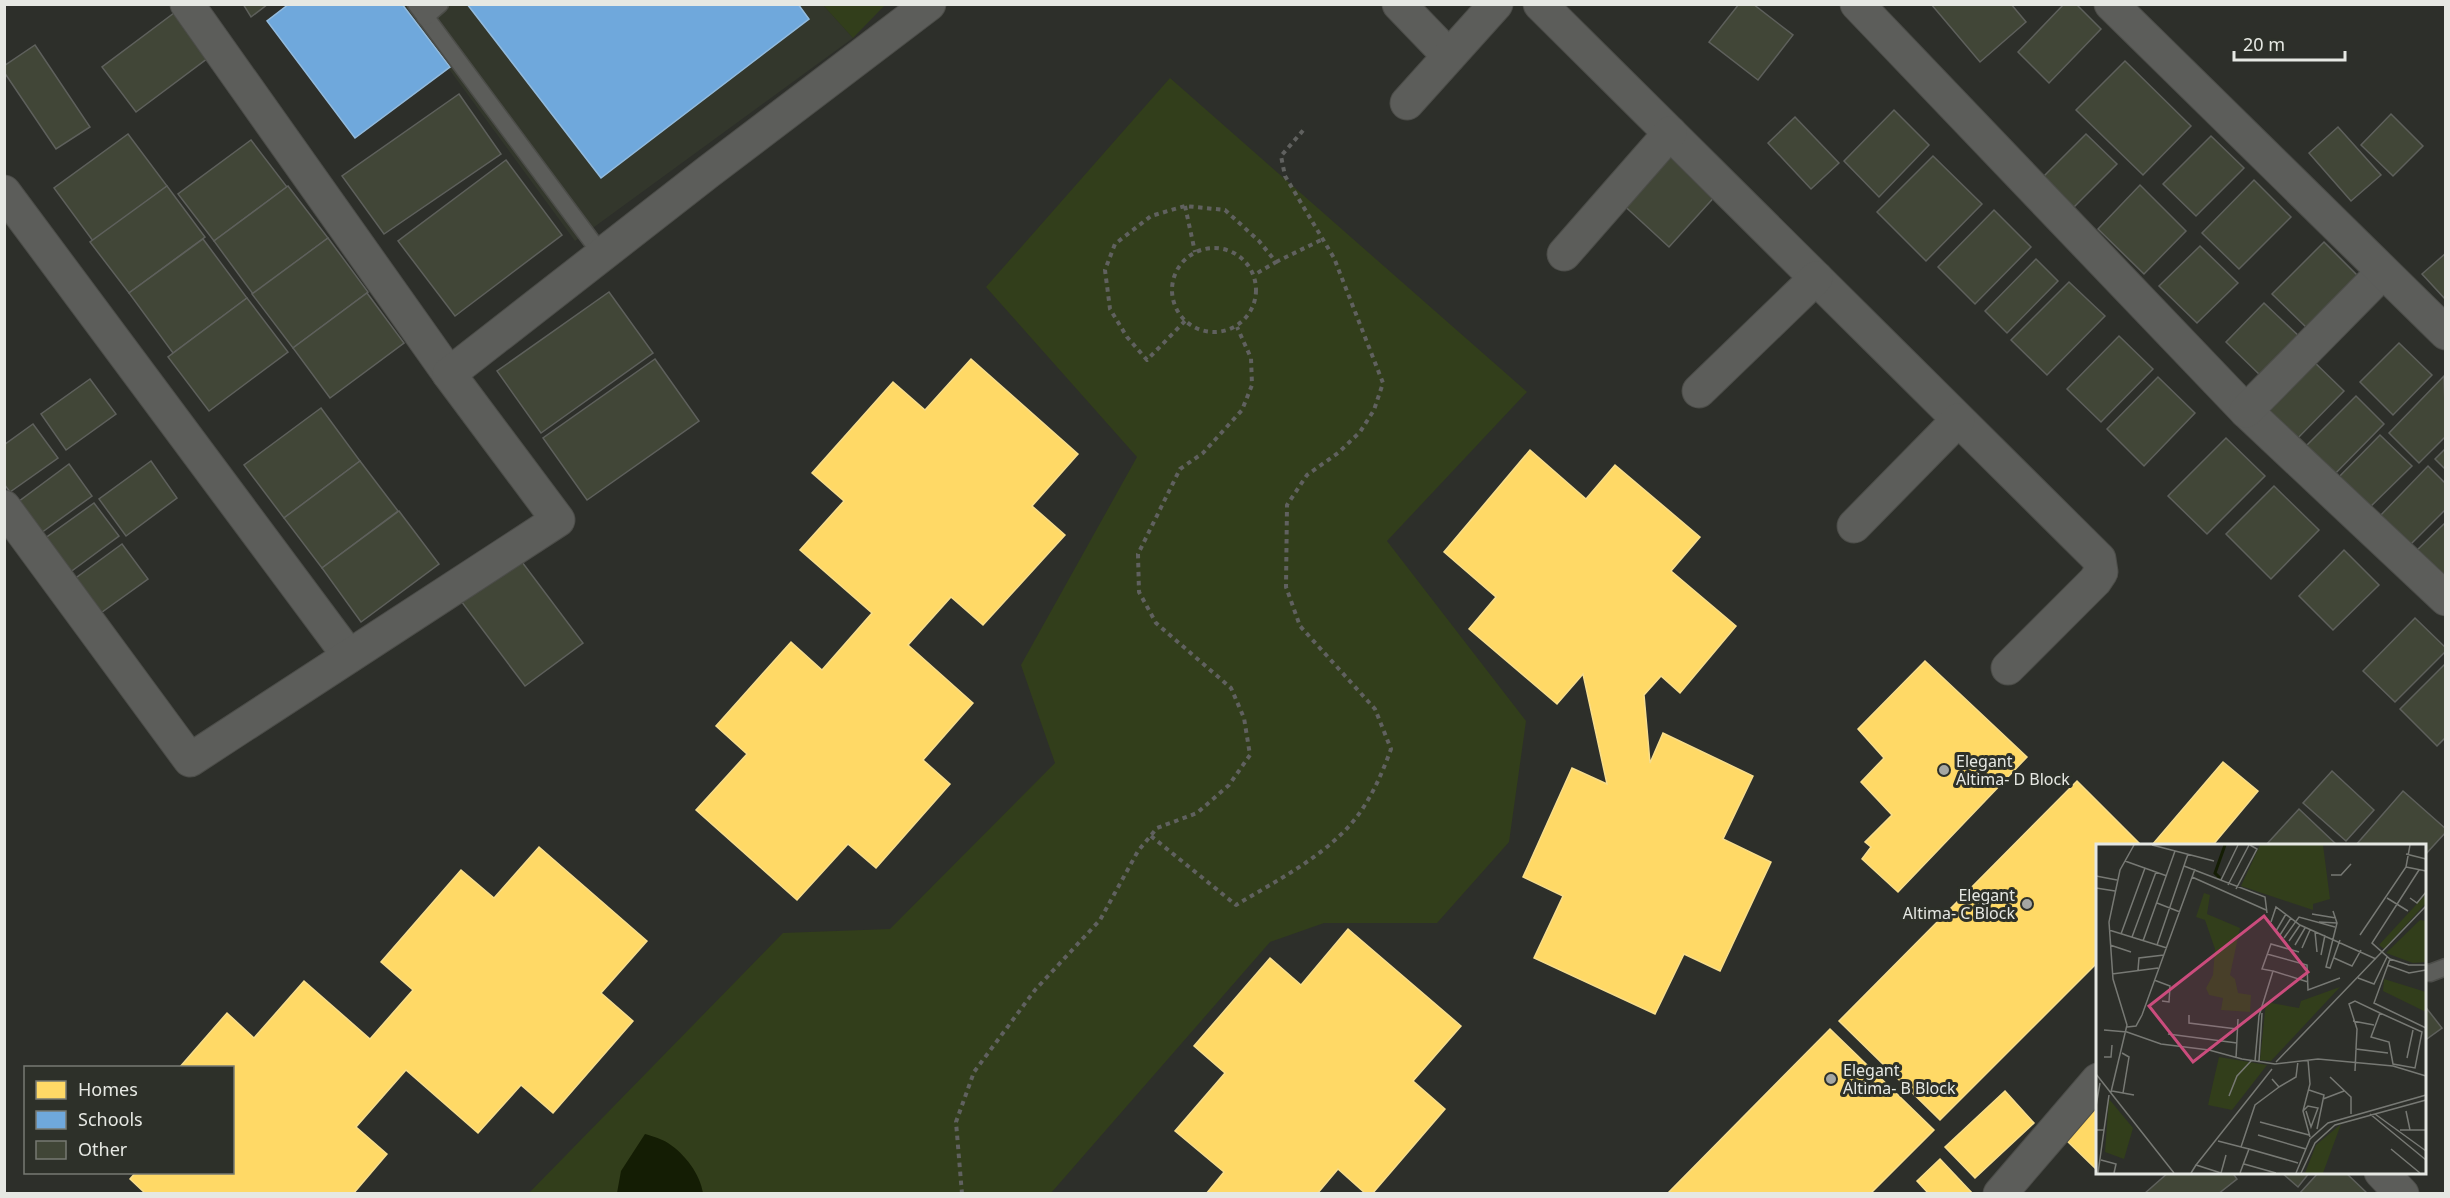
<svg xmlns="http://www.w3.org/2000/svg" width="2450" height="1198" font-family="'Noto Sans',sans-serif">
<rect width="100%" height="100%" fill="#2d2f2a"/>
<!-- built -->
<path fill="#33372c" d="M402,5H823L853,38L575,241Z"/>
<!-- green -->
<g fill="#323e1b">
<path d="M823,5H885L853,38Z"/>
<path d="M1170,78L1527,392L1387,541L1526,721L1509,842L1437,923H1324L1270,942L1051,1193L528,1194L783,933L890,929L1055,763L1021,665L1137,457L986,287Z"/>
</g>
<!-- water -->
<path fill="#141d04" d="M645,1134C652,1136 662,1139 668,1143C685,1154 700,1174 703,1193H617L621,1171Z"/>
<!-- homes -->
<g fill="#ffd966" stroke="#f8de8c" stroke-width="1.5">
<path d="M971,359L1078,454L1032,506L1065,535L983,625L951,597L908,645L973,703L923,760L950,784L876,868L848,844L797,900L696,810L747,754L716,726L791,642L822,670L872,613L800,550L844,501L812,473L893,382L925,410Z"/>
<path d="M1530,450L1586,499L1615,465L1700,537L1671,571L1736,626L1680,693L1661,676L1644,695L1650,763L1663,733L1753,776L1723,839L1771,862L1720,971L1684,954L1655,1014L1534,958L1563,896L1523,877L1572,768L1607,784L1583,674L1557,704L1469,629L1496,597L1444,552Z"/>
<path d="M1925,661L2027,757L1898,892L1862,859L1871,847L1865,842L1892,815L1861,782L1884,758L1858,729Z"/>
<path d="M2223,762L2258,791L2212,846L2152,845Z"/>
<path d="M2077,781L2142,846H2098V962L1940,1120L1839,1021Z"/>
<path d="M539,847L647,941L601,993L633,1021L553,1113L521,1085L478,1133L406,1070L356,1127L387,1154L353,1194H146L130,1179L136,1172H232V1068H179L227,1013L254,1038L304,981L370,1039L413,990L381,962L461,870L494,898Z"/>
<path d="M1348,929L1461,1026L1413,1081L1445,1109L1372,1194H1366L1338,1169L1317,1194H1206L1224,1172L1175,1131L1225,1073L1194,1046L1270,958L1301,985Z"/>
<path d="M1830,1029L1934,1130L1870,1194H1667Z"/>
<path d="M2005,1091L2034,1123L1975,1178L1945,1147Z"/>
<path d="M2095,1104L2098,1106V1171L2063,1137Z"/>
<path d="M1940,1159L1973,1194H1929L1917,1181Z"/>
</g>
<!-- schools -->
<g fill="#6fa8dc" stroke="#93bbde" stroke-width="1.5">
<path d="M289,4H402L450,67L355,138L267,21Z"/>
<path d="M467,4H798L809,19L601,178Z"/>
</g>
<!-- building -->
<g fill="#414637" stroke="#5e605c" stroke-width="1.5">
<path d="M243,4H268L251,17Z"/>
<path d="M1739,4H1753L1793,35L1758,80L1709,42Z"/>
<path d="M1931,4H2011L2026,22L1980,62Z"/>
<path d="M2064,4H2076L2101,29L2049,83L2018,52Z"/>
<path d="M178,10L212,55L136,112L102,67Z"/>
<path d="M35,45L90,127L56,149L4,72V66Z"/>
<path d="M2125,61L2191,126L2143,175L2076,110Z"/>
<path d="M459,94L501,154L384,234L342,176Z"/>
<path d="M1894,110L1929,145L1879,197L1844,161Z"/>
<path d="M2391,114L2423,146L2393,176L2361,145Z"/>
<path d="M1795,117L1839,163L1811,189L1768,143Z"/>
<path d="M2338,127L2381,175L2351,201L2309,153Z"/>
<path d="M128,134L167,186L93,241L54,188Z"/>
<path d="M2086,134L2117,164L2069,212L2038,182Z"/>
<path d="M2211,136L2244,168L2196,216L2163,184Z"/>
<path d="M251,140L287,187L214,241L178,194Z"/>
<path d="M1666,146L1718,193L1669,247L1618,200Z"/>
<path d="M1933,156L1982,204L1926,261L1877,212Z"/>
<path d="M506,160L562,235L455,316L398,241Z"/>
<path d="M2254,180L2291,217L2239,269L2202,233Z"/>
<path d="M2140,185L2186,231L2144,274L2098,229Z"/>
<path d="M167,186L205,237L129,293L90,242Z"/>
<path d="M288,186L328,238L253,294L214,241Z"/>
<path d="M1994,210L2031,247L1975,304L1938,267Z"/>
<path d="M328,238L368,292L293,348L252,294Z"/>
<path d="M203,239L247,298L173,353L129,293Z"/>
<path d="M2324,242L2359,277L2308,329L2272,294Z"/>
<path d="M2200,246L2238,283L2197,323L2159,286Z"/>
<path d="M2446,253V300L2422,274Z"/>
<path d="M2036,259L2058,281L2007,333L1985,311Z"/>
<path d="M2069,282L2105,316L2047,375L2011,340Z"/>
<path d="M609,292L653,353L541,433L497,371Z"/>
<path d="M367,293L404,343L330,398L293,348Z"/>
<path d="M247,298L288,352L209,411L168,357Z"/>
<path d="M2264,303L2302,339L2263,378L2226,342Z"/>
<path d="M2119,336L2153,369L2101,422L2067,389Z"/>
<path d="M2399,343L2432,375L2393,415L2360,382Z"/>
<path d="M2310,358L2344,391L2293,443L2259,410Z"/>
<path d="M655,359L699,421L587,500L543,438Z"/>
<path d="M2444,376L2446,436L2419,463L2389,433Z"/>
<path d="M2158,377L2195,413L2144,466L2107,429Z"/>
<path d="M90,379L116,414L66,450L41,414Z"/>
<path d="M2356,396L2384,424L2330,479L2302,450Z"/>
<path d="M321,408L360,461L284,518L244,465Z"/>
<path d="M33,424L58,458L10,492L4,484V445Z"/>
<path d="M2380,435L2412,466L2365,512L2334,482Z"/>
<path d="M2226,438L2265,476L2207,534L2168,496Z"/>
<path d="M2446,448V470L2435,459Z"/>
<path d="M151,461L177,498L126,536L99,499Z"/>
<path d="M360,461L398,511L322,568L284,518Z"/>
<path d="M69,464L92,496L41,533L18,502Z"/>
<path d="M2428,466L2446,484V509L2409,546L2379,517Z"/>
<path d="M2274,486L2319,530L2271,579L2226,534Z"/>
<path d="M94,503L119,536L69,573L44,539Z"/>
<path d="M399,511L439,564L361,622L322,568Z"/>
<path d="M2446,522V578L2413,554Z"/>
<path d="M122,544L148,579L98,615L73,580Z"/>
<path d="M2344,550L2379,585L2333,630L2299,596Z"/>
<path d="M519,558L583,643L525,686L461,601Z"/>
<path d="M2415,618L2446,648V651L2395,702L2363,671Z"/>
<path d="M2446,663V737L2437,746L2400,709Z"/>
<path d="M2332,771L2374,810L2346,841L2303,803Z"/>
<path d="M2403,791L2446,829V832L2424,856V846H2355Z"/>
<path d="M2299,809L2338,846H2265Z"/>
<path d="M2424,1005L2442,1028L2424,1041Z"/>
<path d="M2169,1172H2232L2237,1179L2218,1194H2144Z"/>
<path d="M2281,1172H2310L2298,1187Z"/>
<path d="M2319,1172H2345L2368,1194H2299Z"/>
</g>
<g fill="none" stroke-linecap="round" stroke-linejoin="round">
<!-- lane casing -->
<g stroke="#4c4d49" stroke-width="19">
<g id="lane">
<path d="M416,4L602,255"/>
<path d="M425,17L440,4"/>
<path d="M2424,972L2430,973L2446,967"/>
</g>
</g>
<!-- street casing -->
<g stroke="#4c4d49" stroke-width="35">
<g id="street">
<path d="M187,4L449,374"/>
<path d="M1399,4L1449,56"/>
<path d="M1540,4L2099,559L2101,572L2095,581L2008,668"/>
<path d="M1857,4L2246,411L2446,599"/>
<path d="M1407,103L1496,4"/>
<path d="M4,192L349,656"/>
<path d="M1564,254L1670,133"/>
<path d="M1699,391L1816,278"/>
<path d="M2246,411L2383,272"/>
<path d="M4,507L190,760L558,520L449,374L708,172L929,4"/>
<path d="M1854,526L1958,420"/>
<path d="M2381,1172L2402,1194"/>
<path d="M2000,1194L2098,1080"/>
</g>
</g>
<!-- secondary casing -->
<g stroke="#4c4d49" stroke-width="35">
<path id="secondary" d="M2111,4L2446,333"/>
</g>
<!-- path -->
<g stroke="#60615f" stroke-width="4" stroke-dasharray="4.5 4.5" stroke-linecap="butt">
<path d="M1185,206L1195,252"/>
<circle cx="1214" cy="290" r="42"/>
<path d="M1276,262L1323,239"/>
<path d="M1185,321L1147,360L1127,337L1110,309L1105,270L1115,244L1151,216L1185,206L1225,210L1259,241L1276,262L1254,275"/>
<path d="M1151,836L1236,905C1279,879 1332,853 1361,811C1374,792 1383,771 1391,749L1375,709L1300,626L1286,587L1287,505L1307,475L1338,453L1360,432L1374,410L1383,383L1334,258L1285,176L1281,156L1306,127"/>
<path d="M962,1194L956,1122L974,1072L1035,990L1100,920L1138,851L1157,828L1197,813L1229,785L1250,755L1244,718L1231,688L1156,623L1139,592L1138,554L1180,469L1203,453L1242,410L1252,385L1251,358L1237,327"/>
</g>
<!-- lane -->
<use href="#lane" stroke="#5c5d5a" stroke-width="16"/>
<!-- street -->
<use href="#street" stroke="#5c5d5a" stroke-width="33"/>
<!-- secondary -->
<use href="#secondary" stroke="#5c5d5a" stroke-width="33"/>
</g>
<!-- markers -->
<g fill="#a5a7a2" stroke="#2d3029" stroke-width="2">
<circle cx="1944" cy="770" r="6"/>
<circle cx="2027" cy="904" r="6"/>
<circle cx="1831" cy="1079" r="6"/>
</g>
<g text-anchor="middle" stroke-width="6" stroke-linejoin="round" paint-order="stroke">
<!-- poi labels -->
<g font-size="16" fill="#e6e8e3" stroke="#2d3029" text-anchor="start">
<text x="1956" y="767">Elegant<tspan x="1956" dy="18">Altima- D Block</tspan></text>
<text x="2015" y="901" text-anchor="end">Elegant<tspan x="2015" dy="18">Altima- C Block</tspan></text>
<text x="1843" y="1076">Elegant<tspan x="1843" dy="18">Altima- B Block</tspan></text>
</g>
</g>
<!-- overview -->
<g transform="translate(2096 844)">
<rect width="330" height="330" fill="#2d2f2a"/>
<path d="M164,1H227L234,55L217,60V66L145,42ZM108,49L114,51L111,70L144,84L134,131L139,135L142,149L155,151L154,168L125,166L127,154L113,151L110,144L117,131L119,105L109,76L100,73ZM330,50V59L288,105L283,101ZM324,76L330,77V118L317,119L290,109ZM288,135L330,148V168L287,147ZM244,143L175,217L164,216L170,158L203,164L205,157ZM123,213L171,221L136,266L112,261ZM13,255L37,284L28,315L9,308ZM245,280L227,329H209L220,301Z" fill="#323e1b"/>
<path fill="none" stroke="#141d04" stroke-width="3" d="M124,34L119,29L129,1"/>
<path fill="none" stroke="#777974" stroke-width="1.5" d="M56,1L118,17M310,10L330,15M29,17L71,32M88,22L169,53L171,69M310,23L330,27M323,26L276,99L294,115L313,121H330M235,31H245L255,20M0,32L21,36M96,33L170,66M125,36L142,1M132,41L153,1M0,44L19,47M140,45L161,5L154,1M291,54L312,67M314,54L321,59L330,48M61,59L84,68M237,67L241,79L230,123L234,124L244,96M216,70L240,74M175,78L180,63L204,81L280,115M223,78L241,79M13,86L71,104M180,87L190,70M219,88L221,108M25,90L49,24M184,91L195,74M264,91L310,23L314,1M36,93L60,28M188,94L203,73L239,83M47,97L79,7M193,97L204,81M14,101L35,108M61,101L92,10M199,101L209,84M206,104L214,86M171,110L211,121L212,146L244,134M225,111L229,91M238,114L256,122L265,106M294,115L278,159L330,184M291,121L313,129L330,126M42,126L43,114L68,111M177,127L212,138M16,130L62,124M262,134L278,140L291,113M58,136L74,142L73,158L66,157M284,169L326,188L319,224L297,220L293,198L275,193ZM284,169L259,157L253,160L261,185L260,205L292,209M93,171V179L141,185M257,177L278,181M31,183L40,182L46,171L99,25M8,186L31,188L65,200L113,206L146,215L179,220L222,215L297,222L330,232M72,190L141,199M26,209L33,213L27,249M8,213H15L16,201M140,214L142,175M311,214L317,186M212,216L214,240L207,267L214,293M159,217L163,172L177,127L166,125L175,100L203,108M163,217L166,169M180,218L330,62M259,227L260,205M0,230L78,329M234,233L255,253V270M176,235L183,243L200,233L202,217M213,246L228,251L221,285M16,247L38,251M15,248L31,181L17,135L13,78L24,26L38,1M133,252L141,232L156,216M227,255L248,247M0,262L4,239M207,267L212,262L222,264L215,283L210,267M310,267L314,286M274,270L330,316M279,270L330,307M164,278L213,291M0,286H8L13,251M304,286H330M162,291L210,305M122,297L153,305M145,303L159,261L183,243M295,305L324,329M5,316L20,320L18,329M148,320L180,329M100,321L176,225M2,329L8,286M95,329L100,321L125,329M125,329L130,311M144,329L153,305L202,319M200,329L214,295L232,279L330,251M205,329L219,299L239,281L330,256"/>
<path fill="#cb4c7d" fill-opacity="0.15" stroke="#cb4c7d" stroke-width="3" d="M168,72L212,128L97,218L53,162Z"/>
<rect width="330" height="330" fill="none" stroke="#e6e8e3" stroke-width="3"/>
</g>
<!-- border -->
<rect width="2450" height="1198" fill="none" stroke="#e6e8e3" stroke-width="12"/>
<!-- legend -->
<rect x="24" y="1066" width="210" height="108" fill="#2d3029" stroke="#777a73" stroke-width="1.5"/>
<rect x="36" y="1081" width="30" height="18" fill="#ffd966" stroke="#777a73" stroke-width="1.5"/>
<text x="78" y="1096" font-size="18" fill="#e6e8e3">Homes</text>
<rect x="36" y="1111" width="30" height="18" fill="#6fa8dc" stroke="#777a73" stroke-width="1.5"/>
<text x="78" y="1126" font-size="18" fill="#e6e8e3">Schools</text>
<rect x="36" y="1141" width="30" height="18" fill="#414637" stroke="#777a73" stroke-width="1.5"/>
<text x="78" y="1156" font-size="18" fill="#e6e8e3">Other</text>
<!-- scale -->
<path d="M2234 51v9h111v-9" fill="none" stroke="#e6e8e3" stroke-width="3"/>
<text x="2243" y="51" font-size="18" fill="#e6e8e3" stroke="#2d3029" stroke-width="4.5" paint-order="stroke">20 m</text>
</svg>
